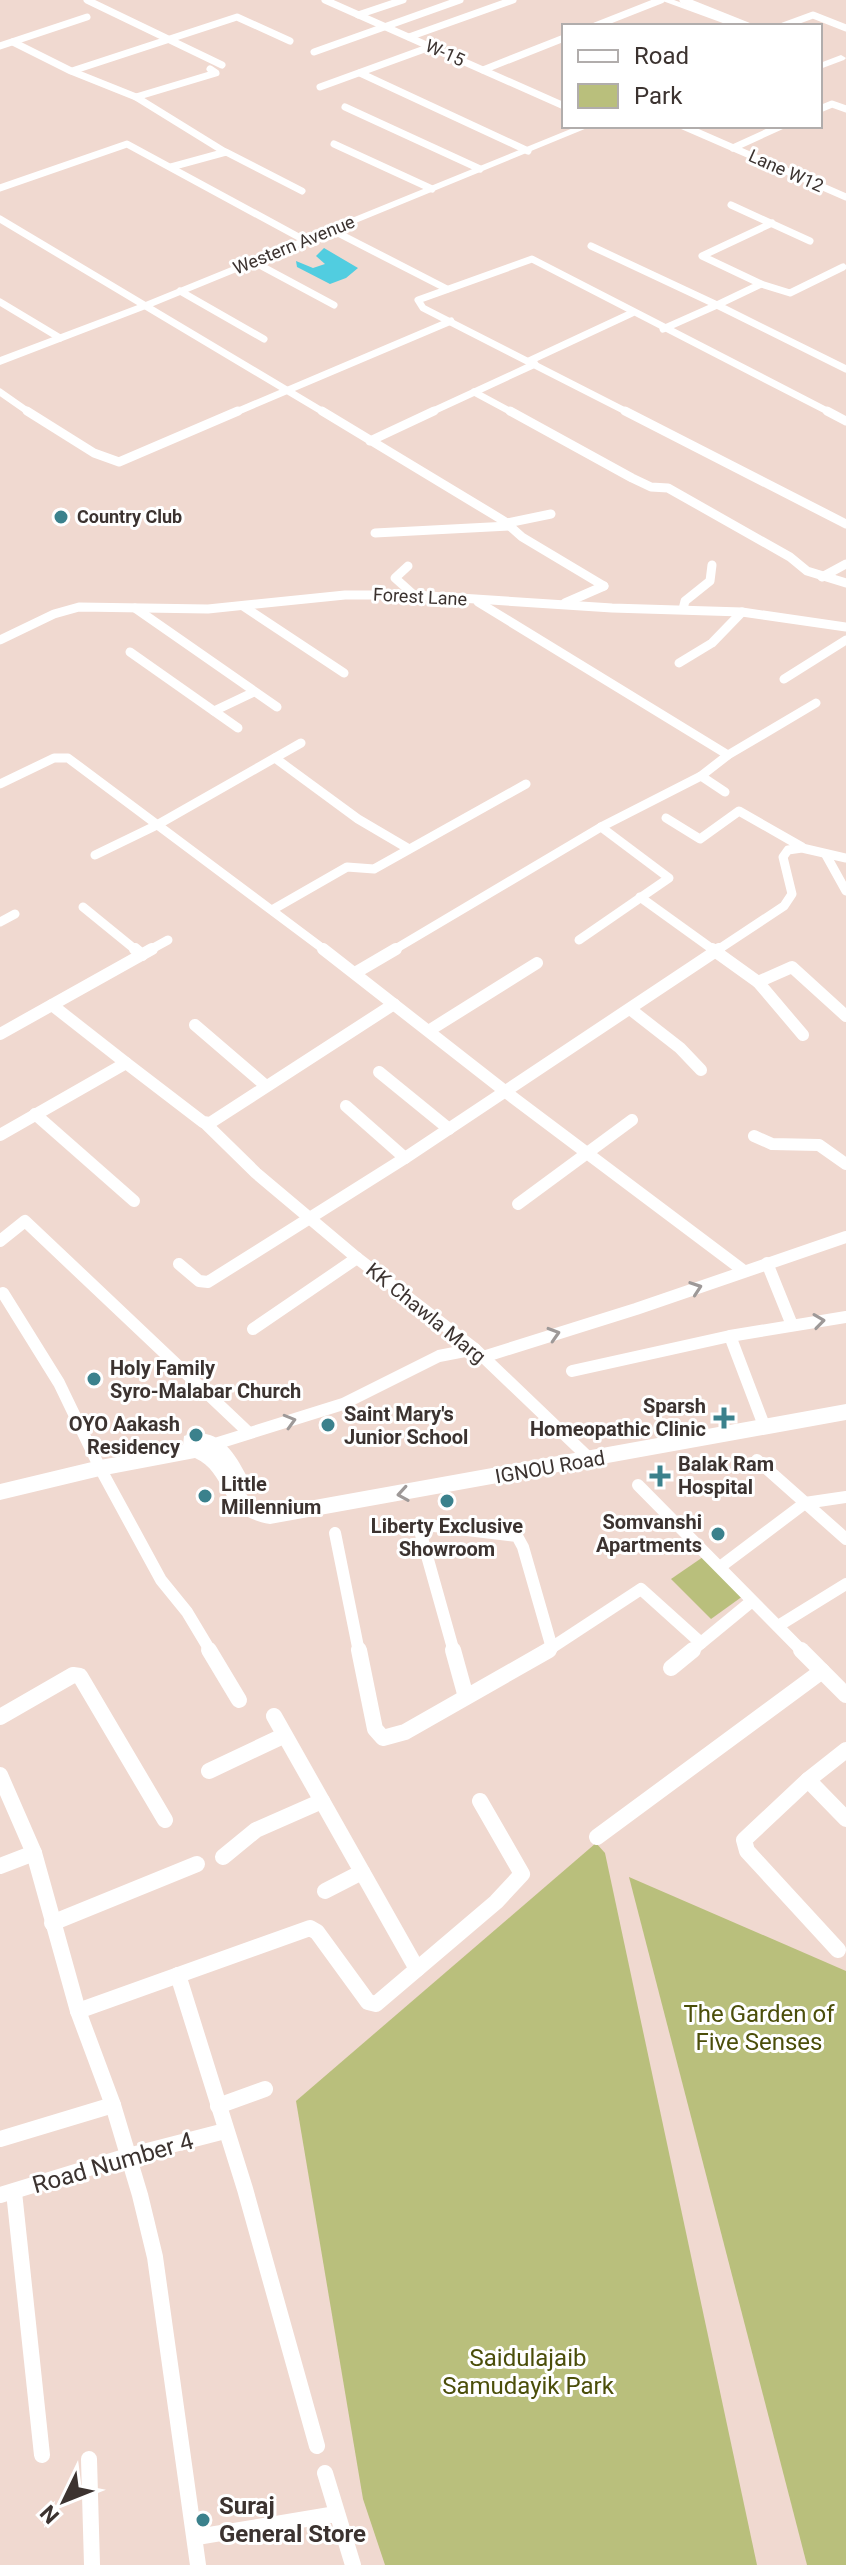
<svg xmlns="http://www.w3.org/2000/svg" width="846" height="2565" font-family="Roboto,sans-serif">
<rect width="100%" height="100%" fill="#f0d9d0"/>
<!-- green -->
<g fill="#b9bf7c">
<path d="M703,1557L743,1596L711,1619L671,1579Z"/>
<path d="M596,1843L605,1853L757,2565H385L363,2499L296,2101Z"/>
<path d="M629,1877L846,1971V2565H807Z"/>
</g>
<!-- water -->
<path fill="#51cde0" d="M324,248L358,268L346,278L330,284L297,267L296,261L313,268L325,264L316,256Z"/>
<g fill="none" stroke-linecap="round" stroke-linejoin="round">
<!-- street-far3 -->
<g stroke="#fff" stroke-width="7">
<path d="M87,0L222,65"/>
<path d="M325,0L564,106"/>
<path d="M683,0L748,26"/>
<path d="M358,15L403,0"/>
<path d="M595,26L661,0"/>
<path d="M783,26L813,15L846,28"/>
<path d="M409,37L513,0"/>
<path d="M13,42L71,71L136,97L216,73L210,69"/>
<path d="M0,46L87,17"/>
<path d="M314,52L460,0"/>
<path d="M483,70L564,38"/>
<path d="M72,71L237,17L290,41"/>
<path d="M360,73L528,151"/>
<path d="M320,87L430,47"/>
<path d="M136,97L225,152"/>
<path d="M345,107L480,169"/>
<path d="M820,109L832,104L846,109"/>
<path d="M683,126L846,197"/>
<path d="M334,144L432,189"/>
<path d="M733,148L781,126"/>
<path d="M171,167L226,152L302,191"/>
<path d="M0,188L127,144L306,241"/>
<path d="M731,205L810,241"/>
<path d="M0,219L325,413"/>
<path d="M772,223L702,256L761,284L717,305L846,369"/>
<path d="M332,230L447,289"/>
<path d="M591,246L717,305L663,329"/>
<path d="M254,262L334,305"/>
<path d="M761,284L790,293L843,267"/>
<path d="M180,291L264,339"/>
<path d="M0,302L60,338"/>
<path d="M529,361L632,313"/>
<path d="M0,392L30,413"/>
<path d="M474,392L513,413"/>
<path d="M234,413L451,321"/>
<path d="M429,413L535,364"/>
<path d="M629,413L423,308L418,300L532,259L831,413"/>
</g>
<!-- street-far2 -->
<g stroke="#fff" stroke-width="9">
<path d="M27,411L94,453L119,462L238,411"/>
<path d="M322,411L504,521L522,537L604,586"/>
<path d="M510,411L632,478L651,487L668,488L790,557L807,571L846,583"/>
<path d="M625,411L846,524"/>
<path d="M827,411L846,421"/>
<path d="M370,441L434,411"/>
<path d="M507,523L551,514"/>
<path d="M375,533L509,526"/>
<path d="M408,566L395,578L414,595"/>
<path d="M822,577L846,564"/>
<path d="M478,602L728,755"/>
<path d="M565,603L604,586"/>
<path d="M243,606L344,673"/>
<path d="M135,608L277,707"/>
<path d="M683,609L685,601L710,581L712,565"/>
<path d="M0,640L54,614L79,607L208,609L345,595H414L612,608L742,612L846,627"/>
<path d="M130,652L238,728"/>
<path d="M679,663L712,643L742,612"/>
<path d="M784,679L846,640"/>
<path d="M214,711L254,692"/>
<path d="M275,758L358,819L409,849"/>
<path d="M0,784L54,758H68L326,951"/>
<path d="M725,792L701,776L728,755L816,703"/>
<path d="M666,818L700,839L739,811L802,847"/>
<path d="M95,855L157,825L301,743"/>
<path d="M826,855L846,891"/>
<path d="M640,897L715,951"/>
<path d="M83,907L137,951"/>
<path d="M272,910L347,867L374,869L526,784"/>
<path d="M0,922L15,914"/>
<path d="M579,940L669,878L601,827"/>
<path d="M148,951L168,940"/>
<path d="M392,951L601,827L701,776"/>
<path d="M716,951L784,906L792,894L783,857L788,850L802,848L846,858"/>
</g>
<!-- street-far1 -->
<g stroke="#fff" stroke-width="12">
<path d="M135,949L142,955"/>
<path d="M323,949L515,1099L744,1271"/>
<path d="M712,949L758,982L803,1035"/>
<path d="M355,973L396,949"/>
<path d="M758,982L792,967L846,1016"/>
<path d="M52,1005L126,1063"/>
<path d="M630,1009L680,1048L701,1070"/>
<path d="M195,1025L266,1086"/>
<path d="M430,1030L537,963"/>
<path d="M0,1034L152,949"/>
<path d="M379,1072L449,1129"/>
<path d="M346,1106L405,1158"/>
<path d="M35,1114L134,1201"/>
<path d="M205,1123L256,1173L357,1258L475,1349L590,1459"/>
<path d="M0,1135L126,1063L203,1122L210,1123L394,1004"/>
<path d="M754,1136L772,1144L819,1145L846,1164"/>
<path d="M518,1204L632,1120"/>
<path d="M0,1241L25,1221L249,1433"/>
<path d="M767,1263L792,1325"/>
<path d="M179,1264L199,1281L208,1282L405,1158L719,949"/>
<path d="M3,1293L59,1383L100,1468L161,1580L187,1612L211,1652"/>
<path d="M253,1329L357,1258"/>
<path d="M730,1336L765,1428"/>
<path d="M483,1357L636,1309L846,1237"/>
<path d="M572,1371L730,1336L846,1317"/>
<path d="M215,1444L343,1404L439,1356L475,1349"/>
<path d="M757,1460L846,1539"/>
<path d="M638,1485L803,1652"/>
<path d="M335,1533L359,1652"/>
<path d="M720,1567L805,1503L846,1497"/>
<path d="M778,1626L846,1584"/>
<path d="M454,1652L418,1524L517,1536L523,1547L552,1648"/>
<path d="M545,1652L641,1589L701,1643"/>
<path d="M690,1652L752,1601"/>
</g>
<!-- street -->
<g stroke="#fff" stroke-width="16">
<path d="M209,1650L239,1700"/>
<path d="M359,1650L375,1729L383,1738L405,1732L549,1650"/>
<path d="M453,1650L466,1697"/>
<path d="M801,1650L846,1695"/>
<path d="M671,1668L693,1650"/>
<path d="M274,1716L417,1969"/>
<path d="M0,1717L73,1675L80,1676L165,1820"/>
<path d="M209,1771L283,1736"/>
<path d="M0,1775L34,1853L78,2011L113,2105L140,2195L155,2257L198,2565"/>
<path d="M808,1780L846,1819"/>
<path d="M597,1837L822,1671"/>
<path d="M223,1857L256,1830L322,1801"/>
<path d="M0,1866L34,1853"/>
<path d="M325,1891L362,1872"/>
<path d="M52,1923L197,1864"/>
<path d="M838,1950L747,1851L744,1840L808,1780L846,1750"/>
<path d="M178,1975L245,2189L317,2446"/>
<path d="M78,2011L310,1928L317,1932L368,2002L376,2004L496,1902L522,1874L480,1801"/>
<path d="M218,2106L265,2089"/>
<path d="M0,2139L113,2105"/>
<path d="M14,2192L42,2455"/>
<path d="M0,2195L128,2156L225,2131"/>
<path d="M89,2459L92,2565"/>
<path d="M325,2473L353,2565"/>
<path d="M197,2537L336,2514"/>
</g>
<!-- secondary -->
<g fill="#fff" fill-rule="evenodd">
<path d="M660,0H674L745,26H731Z"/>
<path d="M841,55L846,58L844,60L820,69V63Z"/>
<path d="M578,126H592L151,307L0,365V357L143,303Z"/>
<path d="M846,1404V1420L270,1524C216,1515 231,1475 195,1458L100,1476L0,1500V1484L100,1460L183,1445L184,1436C216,1425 233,1450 246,1475L238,1482C246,1496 254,1505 270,1508Z"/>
</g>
</g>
<!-- one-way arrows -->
<defs><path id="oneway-chevron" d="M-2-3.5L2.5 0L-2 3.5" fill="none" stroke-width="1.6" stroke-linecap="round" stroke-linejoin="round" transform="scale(2)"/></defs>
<g stroke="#9e9998">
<use href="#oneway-chevron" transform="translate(696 1288) rotate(-19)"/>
<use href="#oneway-chevron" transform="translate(819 1321) rotate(-8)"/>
<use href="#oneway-chevron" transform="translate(554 1334) rotate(-17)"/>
<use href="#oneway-chevron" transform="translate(290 1421) rotate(-16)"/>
<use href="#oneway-chevron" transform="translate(403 1494) rotate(171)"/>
</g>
<!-- markers -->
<g fill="#3b818c" stroke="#fff" stroke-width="3">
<circle cx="61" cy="517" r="8"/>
<circle cx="94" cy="1379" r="8"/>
<path d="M720 1406h8v8h8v8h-8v8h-8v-8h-8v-8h8z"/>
<circle cx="328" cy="1425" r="8"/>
<circle cx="196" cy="1435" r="8"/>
<path d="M656 1464h8v8h8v8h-8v8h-8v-8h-8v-8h8z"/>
<circle cx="205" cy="1496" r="8"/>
<circle cx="447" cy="1501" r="8"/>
<circle cx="718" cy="1534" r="8"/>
<circle cx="203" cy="2520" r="8"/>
</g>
<g text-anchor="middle" stroke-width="6" stroke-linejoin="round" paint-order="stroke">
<!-- far-street labels -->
<g font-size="18" fill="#3c3330" stroke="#fff">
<text transform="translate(445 53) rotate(24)" y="6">W-15</text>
<text transform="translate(786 171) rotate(24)" y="6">Lane W12</text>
<text transform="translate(294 245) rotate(-22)" y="6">Western Avenue</text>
<text transform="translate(420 597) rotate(3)" y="6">Forest Lane</text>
</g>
<!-- far-poi labels -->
<g font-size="18" font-weight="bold" fill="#3c3330" stroke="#fff" text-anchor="start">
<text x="77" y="523">Country Club</text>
</g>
<!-- street labels -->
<g font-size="20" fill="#3c3330" stroke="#fff">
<text transform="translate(426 1313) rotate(39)" y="7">KK Chawla Marg</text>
<text transform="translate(550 1467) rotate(-10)" y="7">IGNOU Road</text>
</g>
<!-- poi labels -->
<g font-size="20" font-weight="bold" fill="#3c3330" stroke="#fff" text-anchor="start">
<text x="110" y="1375">Holy Family<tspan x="110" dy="23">Syro-Malabar Church</tspan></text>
<text x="706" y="1413" text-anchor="end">Sparsh<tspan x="706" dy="23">Homeopathic Clinic</tspan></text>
<text x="344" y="1421">Saint Mary's<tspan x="344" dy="23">Junior School</tspan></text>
<text x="180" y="1431" text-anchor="end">OYO Aakash<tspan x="180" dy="23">Residency</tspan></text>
<text x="678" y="1471">Balak Ram<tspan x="678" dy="23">Hospital</tspan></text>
<text x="221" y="1491">Little<tspan x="221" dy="23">Millennium</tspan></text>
<text x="702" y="1529" text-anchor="end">Somvanshi<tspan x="702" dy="23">Apartments</tspan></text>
<text x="447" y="1533" text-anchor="middle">Liberty Exclusive<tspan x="447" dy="23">Showroom</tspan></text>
</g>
<!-- near-park labels -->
<g font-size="24" fill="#4b4e0a" stroke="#fff">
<text x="759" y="2022">The Garden of<tspan x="759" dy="28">Five Senses</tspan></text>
<text x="528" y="2366">Saidulajaib<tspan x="528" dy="28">Samudayik Park</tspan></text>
</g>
<!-- near-street labels -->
<g font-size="24" fill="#3c3330" stroke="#fff">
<text transform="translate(113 2163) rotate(-16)" y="8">Road Number 4</text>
</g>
<!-- near-poi labels -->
<g font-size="24" font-weight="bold" fill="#3c3330" stroke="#fff" text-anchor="start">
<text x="219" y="2514">Suraj<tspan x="219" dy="28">General Store</tspan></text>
</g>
</g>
<!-- legend -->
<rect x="562" y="24" width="260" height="104" fill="#ffffff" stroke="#b1adac" stroke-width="2"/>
<rect x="578" y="50" width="40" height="12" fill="#ffffff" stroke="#b1adac" stroke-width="2"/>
<text x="634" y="64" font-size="24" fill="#3c3330">Road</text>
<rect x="578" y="84" width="40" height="24" fill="#b9bf7c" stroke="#b1adac" stroke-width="2"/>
<text x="634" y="104" font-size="24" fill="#3c3330">Park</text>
<!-- north arrow -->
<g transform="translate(64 2501) rotate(227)" stroke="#ffffff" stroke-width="6" paint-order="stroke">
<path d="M0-6L14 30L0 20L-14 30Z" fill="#3c3330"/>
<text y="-12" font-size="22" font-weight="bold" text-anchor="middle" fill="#3c3330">N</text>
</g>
</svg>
